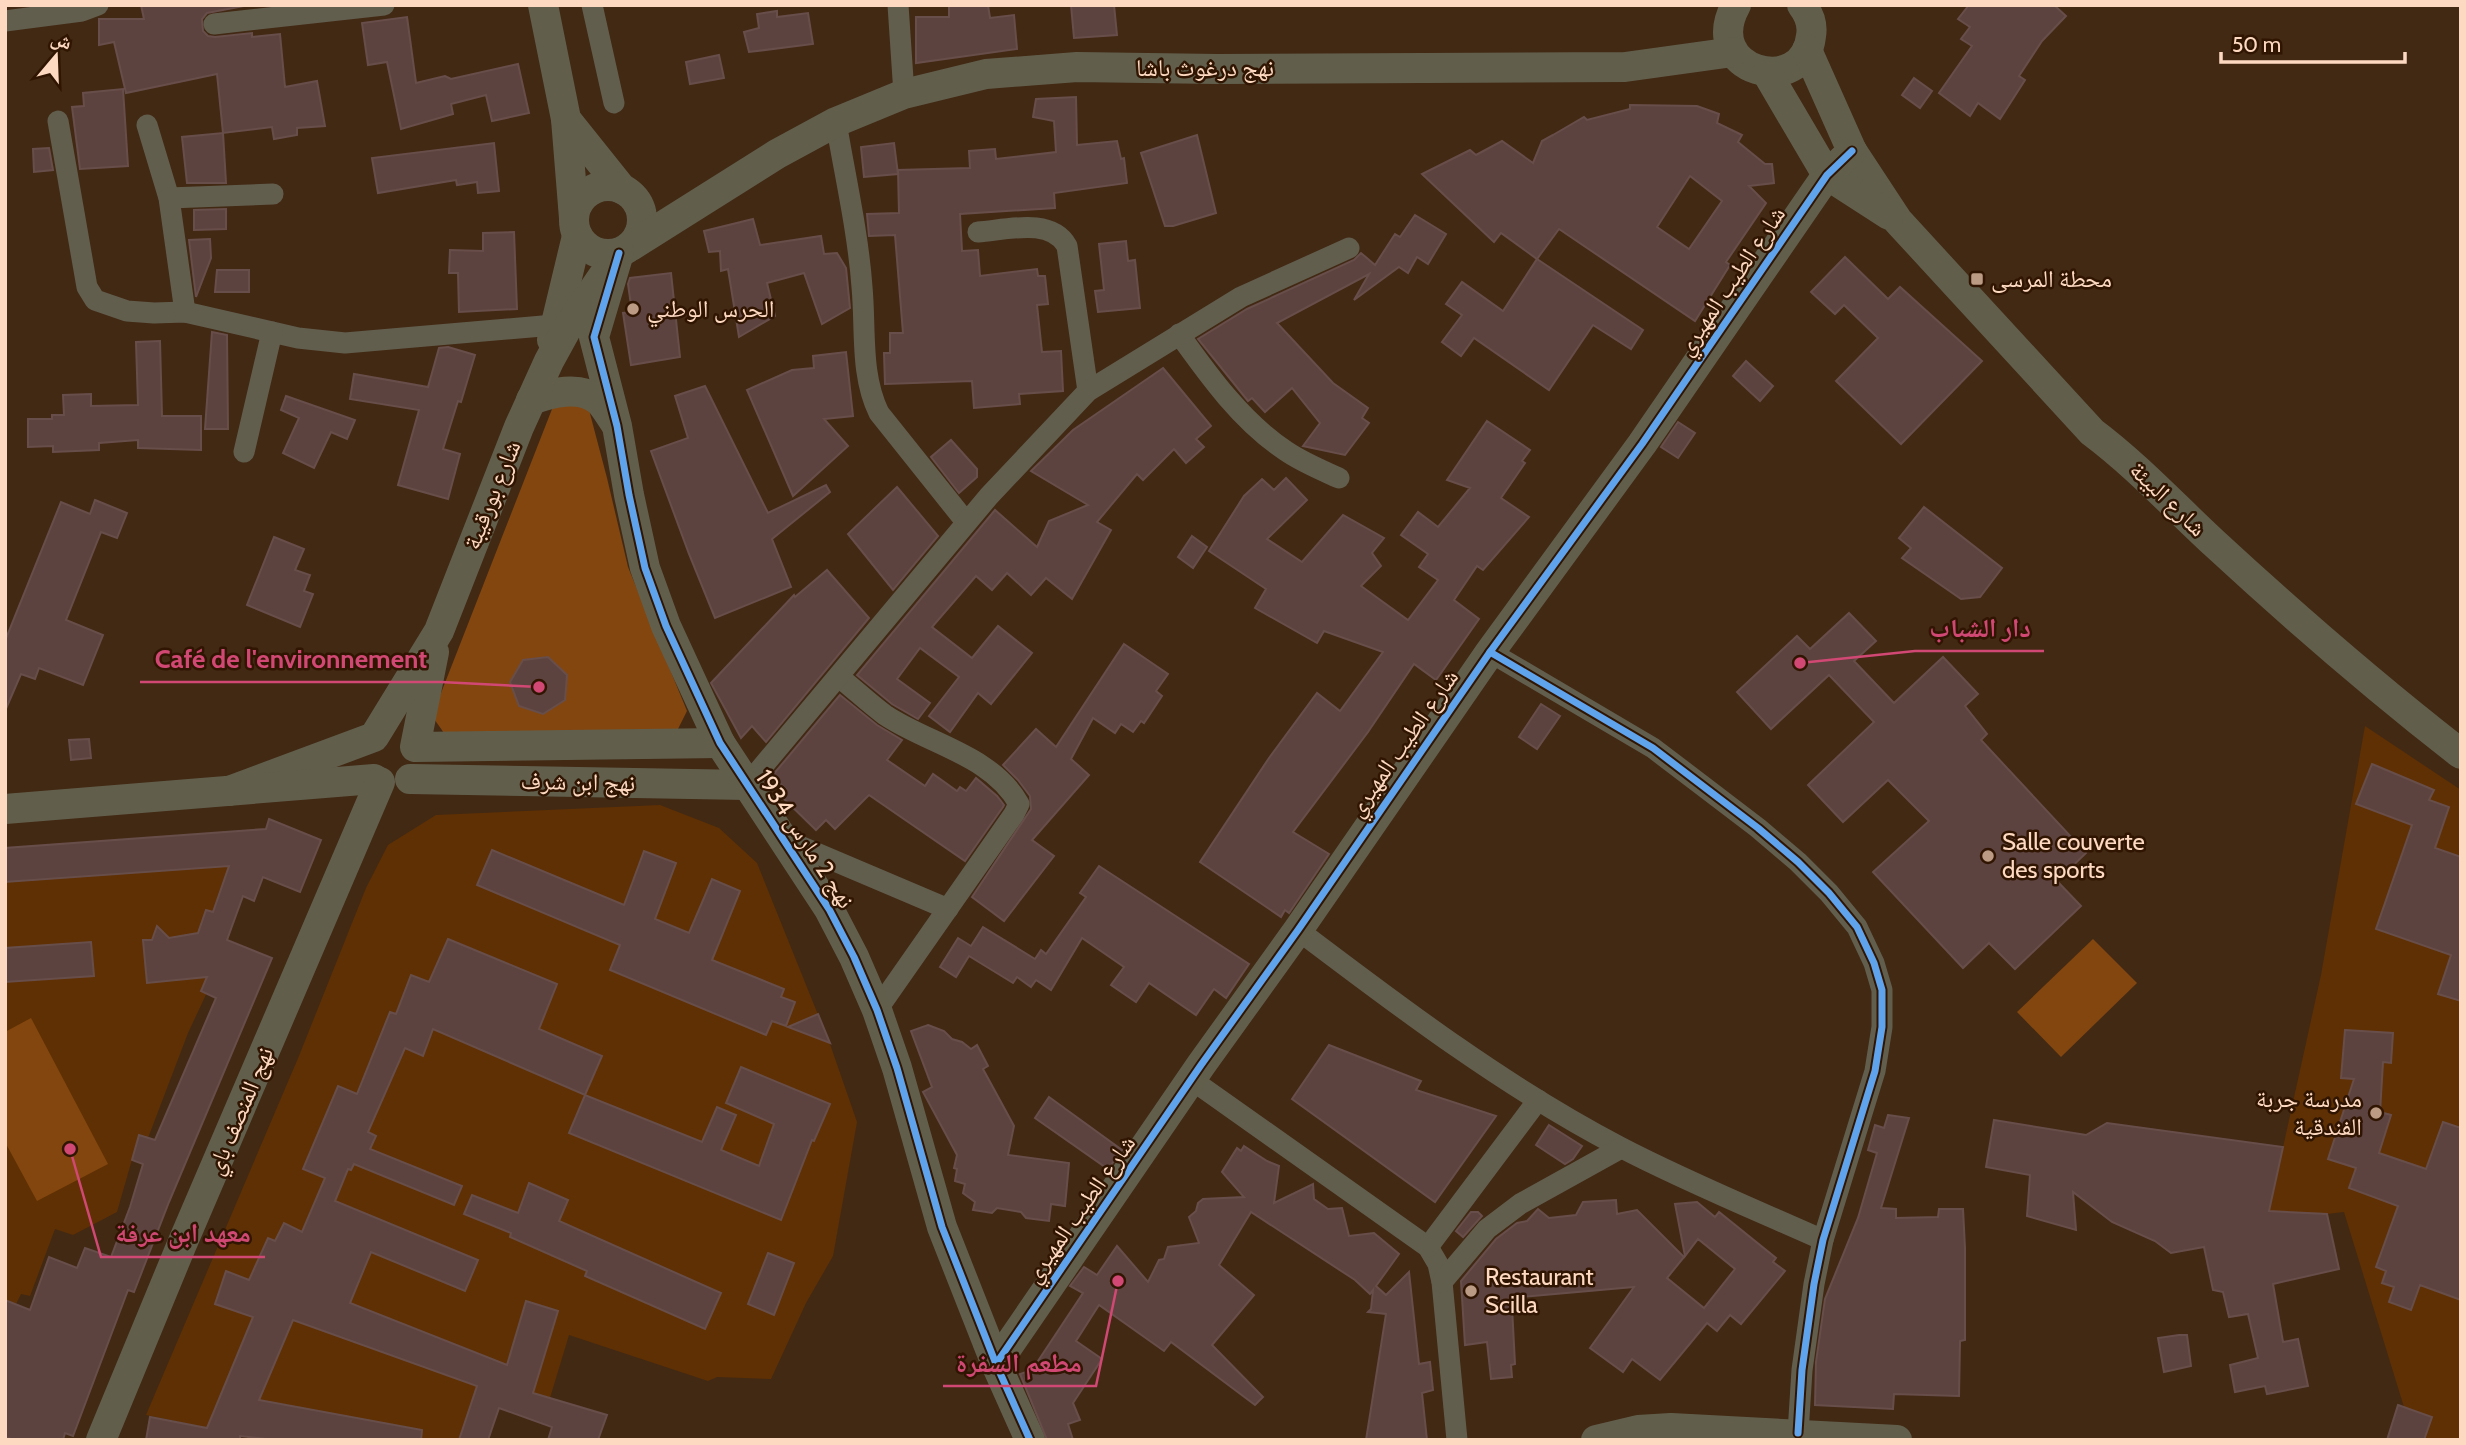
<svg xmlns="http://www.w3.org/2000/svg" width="2466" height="1445" font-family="Cabin,'Noto Naskh Arabic',sans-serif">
<rect width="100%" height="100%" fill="#422914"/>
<!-- built -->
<g fill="#5f3003">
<path d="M2365,726L2461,790V1440H2424L2432,1417L2404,1407L2344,1212L2327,1214L2269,1211L2321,975Z"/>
<path d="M660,805L719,828L757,863L831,1047L857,1122L833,1256L806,1303L771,1379L717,1377L708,1381L569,1335L550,1398L480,1378L459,1440H247V1436L146,1415L299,1056L366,888L388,845L436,815Z"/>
<path d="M266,829L217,971L188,1033L148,1138L139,1135L117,1212L73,1235L55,1229L30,1296L21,1294L16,1304L5,1300V848Z"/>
</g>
<!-- green -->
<g fill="#83460f">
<path d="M554,404L588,406L607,478L628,567L687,711L678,729L444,733L432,716Z"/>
<path d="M2093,939L2137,983L2061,1057L2017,1012Z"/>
<path d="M31,1018L108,1164L37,1201L5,1142V1032Z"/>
</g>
<!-- building -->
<g fill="#5d433f" stroke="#684e4a" stroke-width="2" fill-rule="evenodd">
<path d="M141,5H249L207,13L202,19L203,31L208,36L215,37L252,33V37L280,34L285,87L317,81L325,126L297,128V135L274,139L272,127L223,133L217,74L126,93L114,42L99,45V19H144Z"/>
<path d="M949,5H988L990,18L1014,15L1017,49L916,63V17H949Z"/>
<path d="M1071,5H1114L1117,35L1074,38Z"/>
<path d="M1969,5H2054L2066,16L2042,41L2019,76L2025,80L2000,119L1978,103L1970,116L1939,93L1972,46L1961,39L1970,27L1958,19Z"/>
<path d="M777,11V17L808,13L813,44L749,52L744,32L759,28L757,14Z"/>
<path d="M407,17L416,83L445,76L451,79L518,64L529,113L492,121L486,95L451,104L453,114L401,129L387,62L368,65L362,23Z"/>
<path d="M719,55L724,78L690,84L686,62Z"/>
<path d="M1914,78L1932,91L1920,108L1902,95Z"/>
<path d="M123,89L128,166L80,169L72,107L84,106L83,93Z"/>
<path d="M1076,97L1077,145L1117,141L1121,159L1124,158L1127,183L1054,193L1055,208L960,214L962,251L978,250L980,276L1037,269L1038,276H1045L1048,304L1037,305L1042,352L1061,351L1063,391L1019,394L1020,404L974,408L972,381L885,384L884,353H890V333H903L895,235L869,236L867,214L899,213L898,170L970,168L969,151L995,149L996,159L1056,152L1054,121L1033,117L1036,99Z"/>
<path d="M1630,105L1697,106L1719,114L1717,123L1742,135L1738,142L1765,164H1772L1774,183L1749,186L1766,203L1726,262L1730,265L1695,321L1559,229L1537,259L1501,233L1494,242L1422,174L1470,150L1476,155L1502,141L1533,163L1542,141L1553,135L1584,117L1587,120L1630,109ZM1690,176L1722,201L1689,249L1657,227Z"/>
<path d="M223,133L226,183H187L182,137Z"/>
<path d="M1197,135L1216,213L1173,226H1165L1141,153Z"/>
<path d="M494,143L499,191L478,193L477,182L457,185L456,180L378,193L372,158Z"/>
<path d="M894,143L898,174L864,177L861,147Z"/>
<path d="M49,148L53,170L34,172L33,149Z"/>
<path d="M226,209V229L194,230V210Z"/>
<path d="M1415,215L1446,234L1428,264L1417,257L1408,273L1399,267L1354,300L1369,274L1277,323L1333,383L1368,408L1362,418L1369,423L1345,455L1303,446L1320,423L1292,388L1265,412L1252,398L1248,401L1198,339L1247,309L1354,260L1361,253L1375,265L1395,234L1400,237Z"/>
<path d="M753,219L760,245L821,236L824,254L837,253L846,268L850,308L822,324L804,273L767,283L775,316L739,337L728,269L721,271L720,251L709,252L704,231Z"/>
<path d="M514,232L517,309L459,312L458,273H449L450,250L483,251V233Z"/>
<path d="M210,239L211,258L196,297L189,240Z"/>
<path d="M1126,241L1128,261L1135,260L1140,308L1098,312L1095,291L1104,290L1099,244Z"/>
<path d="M1845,257L1888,299L1900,287L1982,361L1901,444L1836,381L1878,338L1844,305L1835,314L1811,292Z"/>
<path d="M1537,259L1643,330L1631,349L1593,325L1549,390L1474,338L1461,356L1442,342L1462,315L1446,304L1462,282L1503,311Z"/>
<path d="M217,270H249V292H215Z"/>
<path d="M671,273L680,357L631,365L623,313L632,312L628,284L630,278Z"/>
<path d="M212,332L227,335L228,429H205Z"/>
<path d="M160,341L162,416H201V450L138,448V440L99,443V450L53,452V446L28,447V419H52V415H64L63,395L91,394V406L138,405L136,342Z"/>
<path d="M448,347L475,355L461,402L458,401L443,449L460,454L448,499L398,485L419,410L350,399L354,374L428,387L439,348Z"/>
<path d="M846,352L853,416L824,419L848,446L793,496L747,390L792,370L814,368L813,356Z"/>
<path d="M1746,361L1773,386L1760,401L1733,376Z"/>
<path d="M1163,368L1211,426L1196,439L1204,447L1186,463L1174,449L1143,480L1137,474L1097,522L1111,530L1072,599L1046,578L1031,595L1007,573L992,590L976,576L932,627L972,658L998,626L1032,653L991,704L978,693L950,732L929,716L959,677L920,648L897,679L930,703L918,719L892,704L857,675L995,510L1037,547L1049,521L1088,505L1031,471L1073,430Z"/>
<path d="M705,386L768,513L826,485L830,492L772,539L791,587L715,618L689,554L651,451L688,438L675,396Z"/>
<path d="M286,396L355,420L347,439L331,432L314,468L283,453L299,418L281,410Z"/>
<path d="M1487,421L1530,450L1522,461L1525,463L1501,498L1529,517L1483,570L1477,566L1454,600L1479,619L1436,680L1414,664L1368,732L1293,832L1329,854L1289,913L1285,910L1281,917L1200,862L1269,758L1317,693L1340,711L1383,652L1324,631L1317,643L1255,608L1266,589L1209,551L1244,496L1262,479L1274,490L1286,478L1307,500L1267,539L1302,562L1343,515L1384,538L1372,553L1381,566L1361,586L1408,620L1438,580L1419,567L1428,554L1401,535L1418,512L1438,527L1470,488L1447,480Z"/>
<path d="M1678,422L1695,433L1678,458L1661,447Z"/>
<path d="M951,440L977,469V477L959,493L931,457Z"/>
<path d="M897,487L938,536L893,590L848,534Z"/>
<path d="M95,500L127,513L117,538L101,532L66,620L103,635L83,685L39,668L35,679L21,674L5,711V641L61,502L90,514Z"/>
<path d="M1924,507L2002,568L1980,597L1961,599L1902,558L1911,548L1899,538Z"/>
<path d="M1192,536L1207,547L1193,568L1178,557Z"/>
<path d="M274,537L304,549L295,570L310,575L304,591L313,594L300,627L247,605Z"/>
<path d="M827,570L869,618L766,742L752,726L741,738L711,683L794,595L795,597Z"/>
<path d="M1849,613L1876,641L1854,661L1894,703L1943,657L1978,694L1965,706L1987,734L1981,740L2086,853L2057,881L2081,906L2015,969L1989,943L1963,968L1873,872L1929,821L1888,780L1843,822L1808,785L1874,722L1829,675L1771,729L1737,692L1797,636L1810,649Z"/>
<path d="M1124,644L1168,674L1156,691L1162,696L1144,723L1141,721L1133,732L1121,724L1115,733L1093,718L1071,759L1089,775L1032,840L1054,856L1004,921L972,897L1031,809L1030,796L1018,780L1003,765L1036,729L1056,747Z"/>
<path d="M548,657L567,675L565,700L543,714L519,706L510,682L523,660Z"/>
<path d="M840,695L877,725L902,740L887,760L925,786L933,774L957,791L960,787L966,791L976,778L997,796L1004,805L1003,807L965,861L869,795L835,829L826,820L816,830L780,795L786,789L772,776Z"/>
<path d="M1541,704L1560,716L1537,749L1519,737Z"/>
<path d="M89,739L91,758L71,760L69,740Z"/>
<path d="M2372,764L2434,790L2429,800L2449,807L2435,848L2461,857V1001L2438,994L2451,955L2376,929L2412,825L2356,804Z"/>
<path d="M269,819L321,840L300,892L263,877L254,901L243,896L227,940L272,958L169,1202L134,1292L128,1290L73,1436L65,1433L63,1440H14L5,1437V1300L30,1310L49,1257L77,1268L85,1248L111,1257L130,1207L143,1164L132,1160L139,1135L155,1140L216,998L201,991L207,977L147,983L143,940H152L157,926L169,938L198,933L206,910L213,912L229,866L5,882V848L266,829Z"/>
<path d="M492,850L624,905L644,851L676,863L655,919L689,933L712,879L740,891L712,960L784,989L781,997L795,1002L786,1026L772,1021L766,1035L610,970L620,945L477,885Z"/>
<path d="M1099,866L1249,964L1226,998L1214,989L1196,1015L1149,983L1136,1002L1111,985L1124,967L1082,938L1051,990L1036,980L1031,987L1017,977L1013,983L969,956L956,977L940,967L958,938L971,946L983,927L1035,959L1041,950L1046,954L1086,897L1080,893Z"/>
<path d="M448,939L557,984L539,1029L602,1056L585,1095L433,1029L423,1056L405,1048L368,1132L376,1136L370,1149L462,1186L454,1205L354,1164L351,1170L348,1169L335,1201L478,1260L465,1291L371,1252L350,1303L507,1365L526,1301L558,1311L533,1393L607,1415L598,1440H548L552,1427L499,1408L488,1440H459L477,1386L293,1320L259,1400L422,1430L421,1440H275L240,1436V1440H146L150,1417L207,1428L253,1317L215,1304L226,1271L249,1280L268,1238L275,1241L284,1223L302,1232L325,1178L303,1169L338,1086L357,1094L390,1012L396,1014L411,975L429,982Z"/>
<path d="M91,942L94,976L5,982V948Z"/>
<path d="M818,1014L830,1043L788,1027Z"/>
<path d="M928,1025L944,1031L952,1039L962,1042L971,1049L977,1045L988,1066L983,1069L1014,1126L1008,1155L1069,1163L1065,1206L1051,1204L1049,1221L1026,1218L1021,1212L997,1208L992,1213L973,1210L975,1202L963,1193L965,1184L955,1181L957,1169L954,1168L957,1155L923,1092L932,1087L911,1031Z"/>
<path d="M2345,1030L2393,1033L2391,1063L2383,1062L2380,1112L2391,1115L2379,1153L2426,1169L2443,1122L2461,1128V1300L2420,1285L2411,1310L2389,1302L2394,1287L2382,1283L2386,1271L2376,1267L2398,1206L2349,1188L2356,1168L2328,1159L2354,1079L2341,1078Z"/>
<path d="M1329,1045L1421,1081L1416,1090L1496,1116L1435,1202L1292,1099Z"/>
<path d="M741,1067L830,1104L814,1141L812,1140L781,1220L569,1133L585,1095L702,1142L717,1107L736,1115L721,1150L759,1166L774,1124L726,1103Z"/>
<path d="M1049,1097L1122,1150L1108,1169L1035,1118Z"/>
<path d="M1888,1115L1909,1118L1881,1208L1896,1209V1218L1938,1217L1939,1209H1963L1965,1248V1340L1960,1341L1959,1396L1894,1394L1893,1409L1815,1405L1816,1362L1825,1299L1858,1218L1877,1153L1868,1150L1875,1125L1884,1128Z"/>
<path d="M1994,1120L2086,1135L2107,1123L2283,1147L2269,1211L2327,1214L2339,1269L2273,1284L2283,1342L2298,1339L2308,1386L2267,1394L2265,1386L2235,1392L2230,1365L2258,1358L2248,1314L2229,1317L2223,1292L2213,1290L2204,1247L2171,1253L2155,1241L2112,1222L2073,1192L2076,1230L2027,1216L2030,1175L1986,1167Z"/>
<path d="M1549,1125L1582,1146L1573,1159L1565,1164L1536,1145Z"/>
<path d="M1244,1146L1267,1161L1279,1166L1274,1203L1313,1184L1314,1199L1328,1209L1342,1208L1349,1236L1374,1233L1399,1254L1376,1286L1386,1295L1409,1272L1419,1364L1430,1362L1433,1390L1422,1393L1427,1440H1366L1386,1314L1368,1312L1371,1309L1373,1290L1370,1294L1355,1280L1251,1212L1219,1265L1254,1295L1212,1345L1263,1397L1255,1405L1171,1342L1164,1351L1099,1305L1076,1341L1102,1359L1073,1403L1080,1420L1068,1424L1073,1440H1047L1020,1374L1032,1370L1083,1293L1070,1286L1084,1267L1097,1275L1117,1246L1148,1282L1159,1260L1164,1259L1168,1247L1199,1243L1189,1217L1196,1211L1198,1203L1203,1199L1244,1197L1222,1172L1237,1148L1241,1151Z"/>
<path d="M529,1183L568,1200L559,1221L721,1293L705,1329L585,1276L587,1271L510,1237L511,1233L464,1214L472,1195L518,1213Z"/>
<path d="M1616,1200L1617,1214L1637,1210L1684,1257L1667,1278L1704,1308L1735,1269L1698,1239L1685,1256L1675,1204L1697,1202L1715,1217L1719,1212L1776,1258L1773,1262L1785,1271L1741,1324L1730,1315L1717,1331L1707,1323L1660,1380L1632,1359L1623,1372L1590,1348L1634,1287L1520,1297V1306L1512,1307L1515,1364L1511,1365L1512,1377L1491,1379L1487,1342L1465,1345L1461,1281L1496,1239L1517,1223L1527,1221L1538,1209L1549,1218L1576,1215L1583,1202Z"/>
<path d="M1471,1212H1478L1482,1216L1463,1237L1456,1231Z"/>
<path d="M768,1253L794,1263L774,1315L748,1304Z"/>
<path d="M2179,1335H2187L2191,1366L2164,1372L2158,1338Z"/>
<path d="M2398,1405L2432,1417L2424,1440H2387Z"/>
</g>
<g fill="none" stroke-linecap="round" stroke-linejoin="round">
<!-- street -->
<g stroke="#625e4e" stroke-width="21">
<path d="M592,5L614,103"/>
<path d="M898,5L904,94"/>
<path d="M5,21L82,11L98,5"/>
<path d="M214,24L384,5"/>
<path d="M58,121L87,287L95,300L127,311L154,313L185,312L298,338L345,343L554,325L566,330"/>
<path d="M836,122C845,176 858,232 862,287C866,330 860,374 879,413L966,522"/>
<path d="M147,125L169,198L185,312"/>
<path d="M169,198L273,194"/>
<path d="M978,232C1006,230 1051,217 1067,246L1088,391"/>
<path d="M1179,334C1209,376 1242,422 1286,451C1302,462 1321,470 1339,478"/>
<path d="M244,452L272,332"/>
<path d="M1490,652L1653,748L1758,828L1798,862L1829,893L1857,927L1874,963L1882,990V1027L1875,1071L1823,1240L1814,1284L1802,1370L1798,1433"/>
<path d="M839,677C854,689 869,703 885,715C928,744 992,755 1019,804L1014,814L877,1010"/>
<path d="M747,785L989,496L1088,391L1241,297L1349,248"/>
<path d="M783,839L948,909"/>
<path d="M1298,930C1401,1008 1505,1087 1620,1147C1685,1181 1756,1210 1823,1240"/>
<path d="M1192,1080L1428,1247L1438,1264L1442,1282L1457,1440"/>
<path d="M1428,1247L1538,1100"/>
<path d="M1442,1282L1487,1229L1520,1204L1621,1148"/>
</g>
<!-- secondary -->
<g stroke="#615f4c" stroke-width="30">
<path d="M543,5L566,119L574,218"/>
<path d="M1736,5C1699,72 1804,99 1811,36C1813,25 1809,14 1802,5"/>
<path d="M1807,50L1852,151L1898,221L2092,432C2136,465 2173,505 2214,543C2293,616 2375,687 2461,754"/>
<path d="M1767,73L1827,175L1889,215"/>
<path d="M566,119L622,189"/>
<circle cx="608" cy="220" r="34"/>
<path d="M631,246L777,154L836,122L904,94L986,74L1077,67L1217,69L1625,67L1733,52"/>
<path d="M619,253L594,337L617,426L629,495L645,568L666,626L720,743L829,909L854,957L877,1010L897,1068L942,1227L996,1364L1030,1440"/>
<path d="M552,340L577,236"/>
<path d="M531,400C551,393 579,385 598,400C604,405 610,416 615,423"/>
<path d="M434,652L415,747L720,743"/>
<path d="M410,779L747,785"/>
<path d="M229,791L374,737L439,631L519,427L549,361L566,330L603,276"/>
<path d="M5,809L374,779"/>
<path d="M996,1364L1201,1065L1298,930L1490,652L1642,444L1827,175L1852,151"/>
<path d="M101,1440L182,1244L380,782"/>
<path d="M1596,1440L1638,1430L1671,1428L1897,1440"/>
</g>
<!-- cycleway casing -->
<g stroke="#301602" stroke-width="11">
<g id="cycleway">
<path d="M619,253L594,337L617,426L629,495L645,568L666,626L720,743L829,909L854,957L877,1010L897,1068L942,1227L996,1364L1030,1440"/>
<path d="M1490,652L1653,748L1758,828L1798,862L1829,893L1857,927L1874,963L1882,990V1027L1875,1071L1823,1240L1814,1284L1802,1370L1798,1433"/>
<path d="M996,1364L1201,1065L1298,930L1490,652L1642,444L1827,175L1852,151"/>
</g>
</g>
<!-- cycleway -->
<use href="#cycleway" stroke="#60a3ed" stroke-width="7"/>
</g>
<!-- markers -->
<g fill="#bc9b84" stroke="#301602" stroke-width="2.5">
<rect x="1970" y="272" width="14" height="14" rx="3.5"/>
<circle cx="633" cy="309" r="7"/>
<circle cx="1988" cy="856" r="7"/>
<circle cx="2376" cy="1113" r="7"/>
<circle cx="1471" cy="1291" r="7"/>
</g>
<g text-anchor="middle" stroke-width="5" stroke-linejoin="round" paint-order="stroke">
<!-- street labels -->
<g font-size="24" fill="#fed9c1" stroke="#301602">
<text x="1205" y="76">نهج درغوث باشا</text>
<text transform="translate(1731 281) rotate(-56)" y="8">شارع الطيب المهيري</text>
<text transform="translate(492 495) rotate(-68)" y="8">شارع بورقيبة</text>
<text transform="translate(2168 499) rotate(44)" y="8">شارع البيئة</text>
<text transform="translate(1403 743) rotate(-55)" y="8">شارع الطيب المهيري</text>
<text transform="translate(578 782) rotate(1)" y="8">نهج ابن شرف</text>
<text transform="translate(805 839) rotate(57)" y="8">نهج 2 مارس 1934</text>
<text transform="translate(240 1111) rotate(-67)" y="8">نهج المنصف باي</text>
<text transform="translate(1080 1209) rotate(-55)" y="8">شارع الطيب المهيري</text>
</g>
<!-- poi labels -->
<g font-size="24" fill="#fed9c1" stroke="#301602" text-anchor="start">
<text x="1991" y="287">محطة المرسى</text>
<text x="647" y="317">الحرس الوطني</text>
<text x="2002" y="850">Salle couverte<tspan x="2002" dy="28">des sports</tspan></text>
<text x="2362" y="1107" text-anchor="end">مدرسة جربة<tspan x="2362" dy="28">الفندقية</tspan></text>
<text x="1485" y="1285">Restaurant<tspan x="1485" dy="28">Scilla</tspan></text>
</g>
</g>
<!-- callouts -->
<path fill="none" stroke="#d14874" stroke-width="2.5" d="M1800 663L1915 651H2044M539 687L441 682H140M70 1149L101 1257H265M1118 1281L1096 1386H943"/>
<g fill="#d14874" stroke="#301602" stroke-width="2.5">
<circle cx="1800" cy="663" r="7"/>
<circle cx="539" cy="687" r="7"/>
<circle cx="70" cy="1149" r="7"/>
<circle cx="1118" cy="1281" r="7"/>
</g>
<g font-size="26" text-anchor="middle" font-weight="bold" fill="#d14874" stroke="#301602" stroke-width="5" stroke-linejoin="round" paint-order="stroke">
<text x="1980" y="637">دار الشباب</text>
<text x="291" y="668">Café de l'environnement</text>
<text x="183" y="1242">معهد ابن عرفة</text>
<text x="1019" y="1372">مطعم السفرة</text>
</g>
<!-- border -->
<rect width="2466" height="1445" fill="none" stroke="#fed9c1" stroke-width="14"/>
<!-- north arrow -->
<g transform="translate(56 56) rotate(19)" stroke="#301602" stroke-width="5" paint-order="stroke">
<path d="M0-5L12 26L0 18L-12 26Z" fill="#fed9c1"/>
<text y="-10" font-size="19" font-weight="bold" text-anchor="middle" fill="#fed9c1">ش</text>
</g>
<!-- scale -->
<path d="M2221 52v10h184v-10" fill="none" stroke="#fed9c1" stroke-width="3.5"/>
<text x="2232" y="52" font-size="21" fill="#fed9c1" stroke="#301602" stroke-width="5" paint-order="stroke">50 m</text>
</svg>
